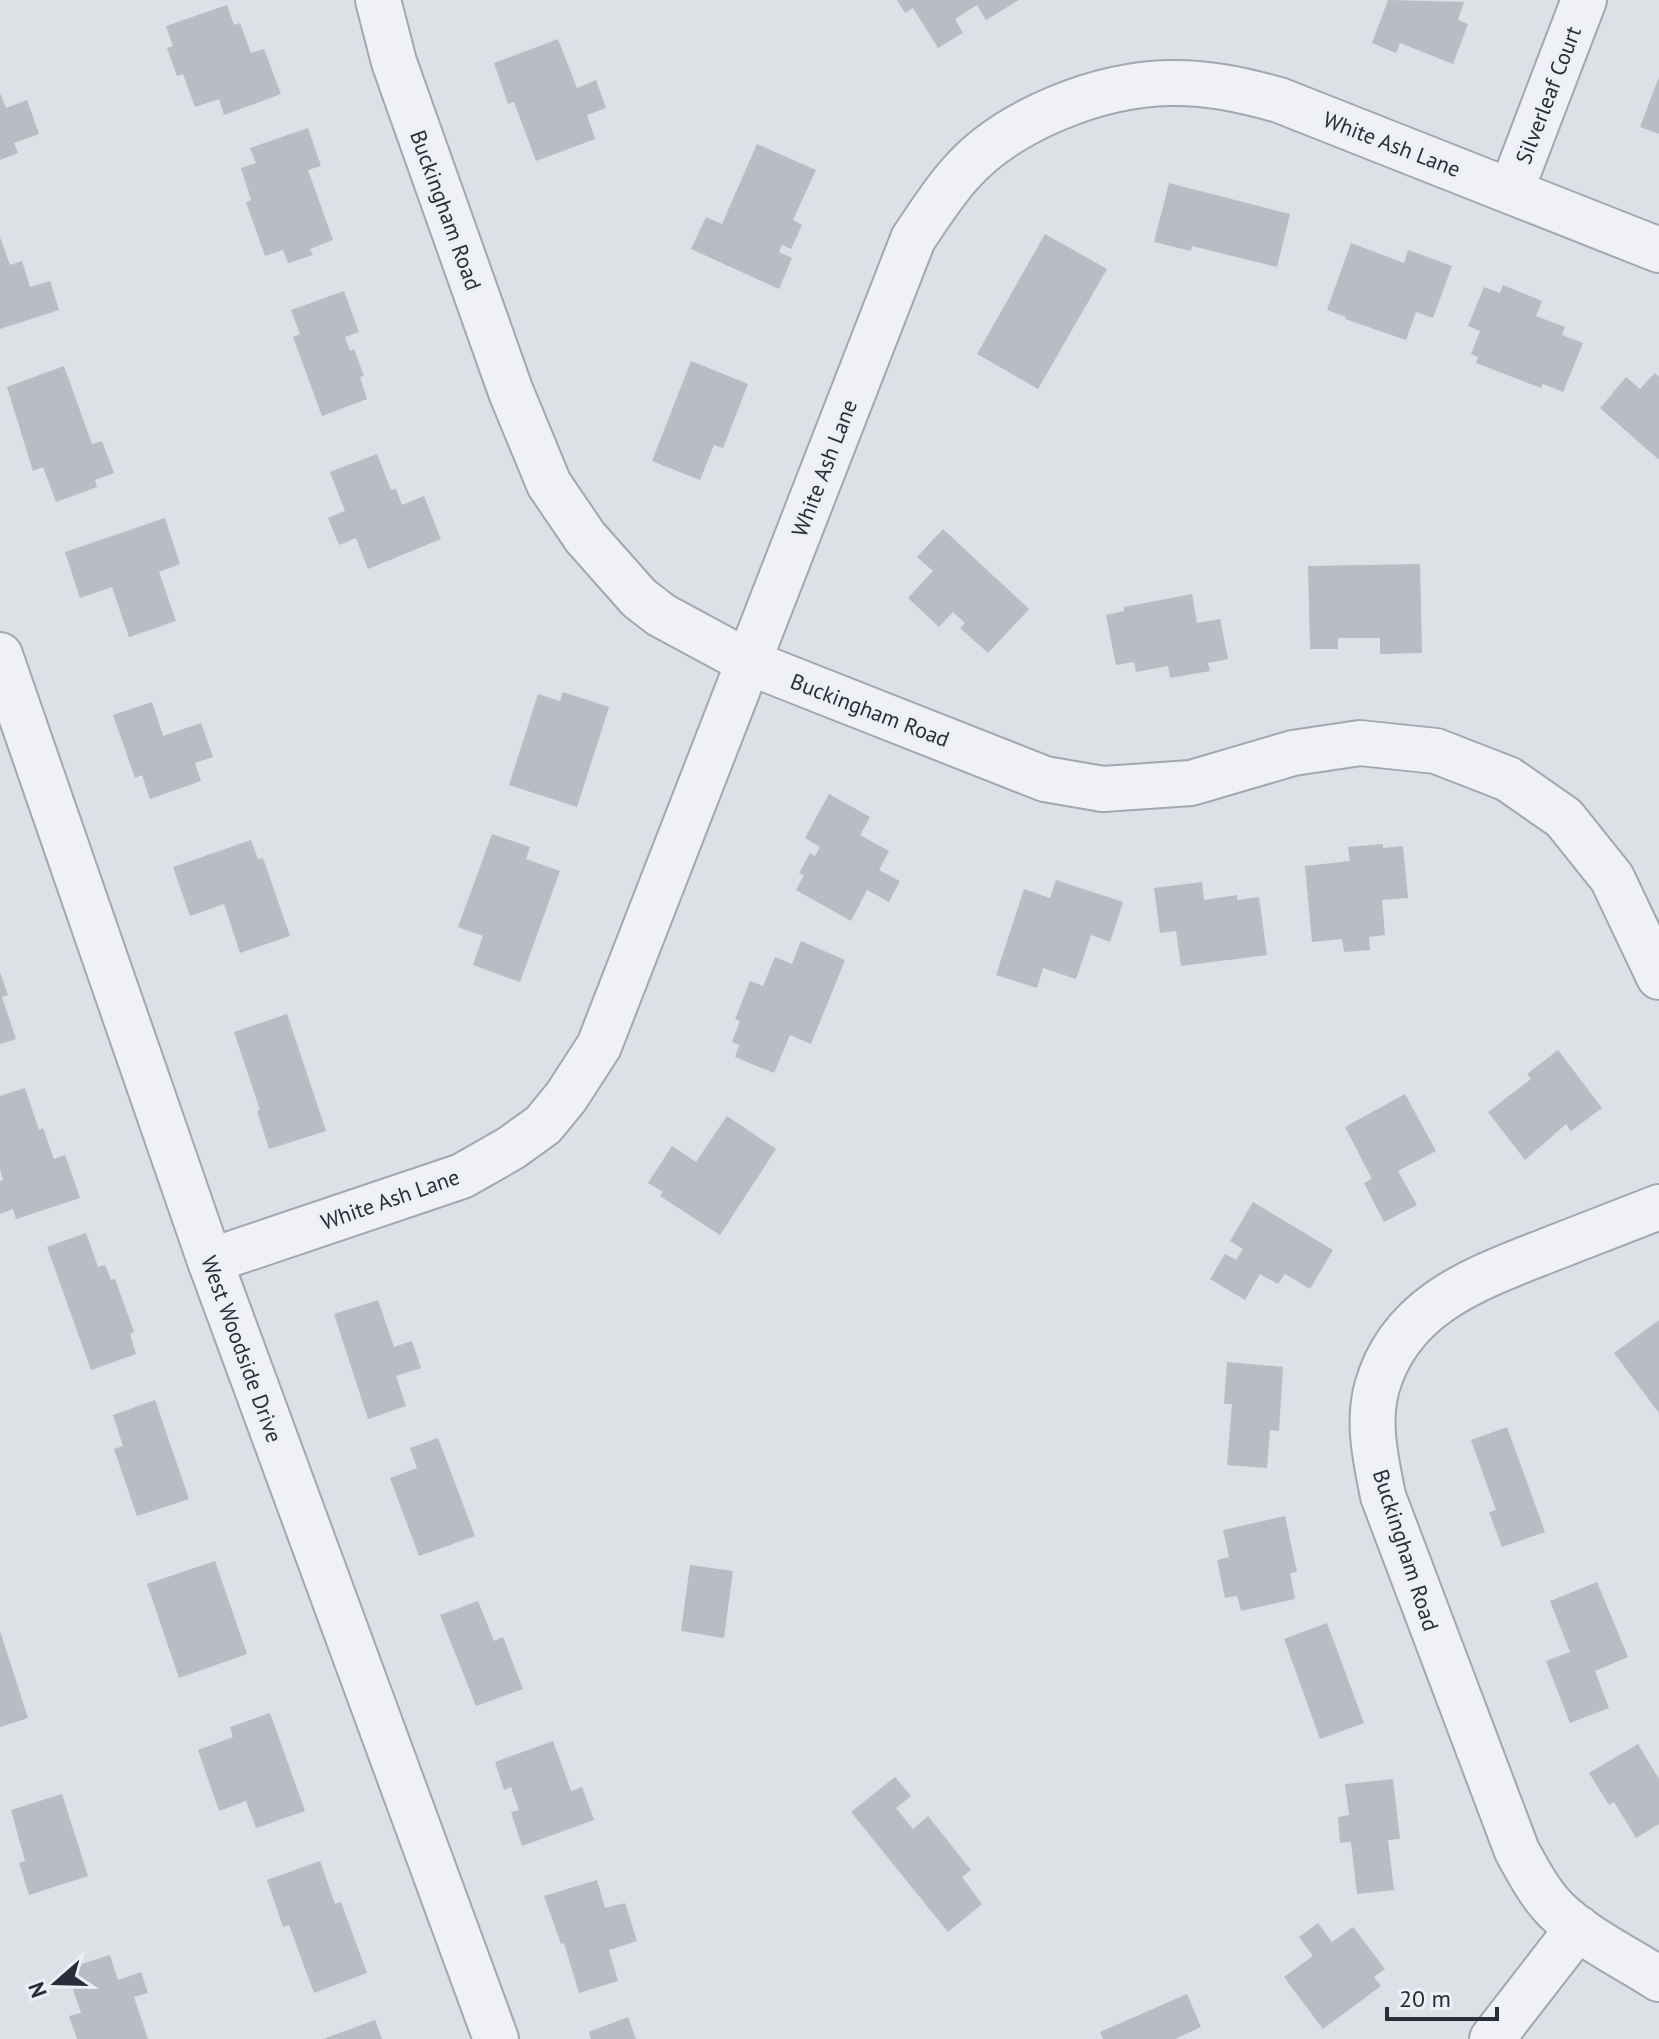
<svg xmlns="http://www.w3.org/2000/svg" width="1659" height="2039" font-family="'PT Sans',sans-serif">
<rect width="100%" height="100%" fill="#dde0e5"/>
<!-- building -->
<g fill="#b7bcc5">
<path d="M897,0H1019L986,20L977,5L955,19L963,33L938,48L913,8L905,13Z"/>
<path d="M1388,0L1464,2L1458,20L1468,24L1453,64L1400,43L1396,53L1372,43Z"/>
<path d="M227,5L234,25L240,23L251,53L264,49L281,94L224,115L219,99L195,107L183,74L177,76L167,48L173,46L166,26Z"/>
<path d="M558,39L577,88L596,80L606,108L587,115L595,139L536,161L514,102L508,104L494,63Z"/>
<path d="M1659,77V134L1640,127Z"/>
<path d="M0,93L6,108L27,100L39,134L14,143L18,153L0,160Z"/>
<path d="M308,128L321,166L308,170L333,240L310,249L313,255L288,263L283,250L265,256L246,202L251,200L241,168L256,163L250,148Z"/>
<path d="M757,144L816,170L793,220L802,225L791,249L782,245L779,252L792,258L779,289L691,249L706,217L722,224Z"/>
<path d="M1169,183L1290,214L1277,267L1192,246L1191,251L1154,242Z"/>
<path d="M1045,234L1107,269L1038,389L977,354Z"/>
<path d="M0,237L10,265L22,261L30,287L50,281L59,310L0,329Z"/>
<path d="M1351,243L1404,263L1408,250L1452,266L1433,318L1416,312L1406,340L1345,319L1346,317L1327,310Z"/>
<path d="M1503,285L1542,301L1536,316L1565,327L1562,335L1583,343L1563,392L1543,384L1541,388L1476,363L1478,357L1471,354L1480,331L1468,326L1484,287L1500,293Z"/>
<path d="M344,291L359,332L345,337L350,351L354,349L364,376L360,377L367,399L322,416L293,337L300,334L291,310Z"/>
<path d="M691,361L748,384L723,448L714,445L700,480L652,461Z"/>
<path d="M64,366L92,444L102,441L114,473L95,480L97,487L56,502L43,467L33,471L7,387Z"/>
<path d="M1655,373L1659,377V460L1600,408L1626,377L1640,389Z"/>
<path d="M377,454L391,490L396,489L402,505L424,496L441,539L368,569L356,538L339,545L328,518L345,511L330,472Z"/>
<path d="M165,518L180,564L159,572L176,621L129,637L112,587L80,598L65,552Z"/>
<path d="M943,529L1029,609L988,653L960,628L965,623L953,612L939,627L908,598L933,571L917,557Z"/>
<path d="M1420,564L1422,653L1380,654V638H1338V649H1310L1308,566Z"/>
<path d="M1192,594L1197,623L1220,619L1228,659L1208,663L1210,671L1170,678L1168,666L1136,672L1134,662L1116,665L1106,615L1124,611V607Z"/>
<path d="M563,692L609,707L577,807L509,785L538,694L560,701Z"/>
<path d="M152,702L163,736L201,723L213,757L195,763L201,781L150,799L142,775L135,778L113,715Z"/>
<path d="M829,794L870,817L860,835L889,851L879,870L900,881L889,902L867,890L851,921L796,890L804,875L799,873L810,853L815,856L820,847L805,838Z"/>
<path d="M492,834L530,847L526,859L560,871L520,982L473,965L483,936L458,927Z"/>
<path d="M251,840L258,859L263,858L290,936L240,953L224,904L190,916L173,867Z"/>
<path d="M1383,844V848L1403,846L1408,898L1382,900L1385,935L1369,937L1370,950L1344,952L1342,939L1312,942L1305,866L1350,861L1348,847Z"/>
<path d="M1056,880L1123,902L1110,942L1091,935L1076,979L1043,968L1037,988L996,975L1024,889L1050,898Z"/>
<path d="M1202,882L1204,900L1237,895V900L1259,897L1267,955L1181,966L1176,931L1160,933L1154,888Z"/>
<path d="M801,941L845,960L811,1044L790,1035L774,1073L735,1057L739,1045L732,1042L740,1021L735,1019L750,981L763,986L775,957L792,964Z"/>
<path d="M0,972L8,995L2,997L16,1039L0,1044Z"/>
<path d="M287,1014L326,1131L269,1149L257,1111L260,1110L234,1032Z"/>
<path d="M1558,1050L1602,1108L1571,1131L1566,1124L1525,1160L1488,1112L1531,1079L1527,1074Z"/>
<path d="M25,1088L39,1130L43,1128L54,1159L65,1155L80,1198L16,1219L13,1209L0,1214V1181L3,1180L0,1169V1096Z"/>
<path d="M1405,1094L1436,1151L1398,1171L1417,1205L1384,1222L1364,1183L1372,1179L1345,1127Z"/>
<path d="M727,1116L776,1149L720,1235L660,1196L663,1192L648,1183L672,1146L696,1162Z"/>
<path d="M1253,1202L1333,1250L1310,1289L1285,1274L1278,1284L1260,1274L1245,1300L1210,1279L1225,1254L1236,1260L1243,1249L1230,1241Z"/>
<path d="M86,1233L98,1267L105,1265L111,1280L115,1279L134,1332L130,1334L136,1354L91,1370L47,1247Z"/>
<path d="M378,1300L394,1347L412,1341L421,1368L396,1376L406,1406L368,1419L334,1314Z"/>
<path d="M1659,1320V1413L1614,1353Z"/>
<path d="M1227,1362L1283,1367L1279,1431L1270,1430L1267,1468L1227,1465L1232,1404H1224Z"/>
<path d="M155,1400L189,1499L137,1516L114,1449L123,1446L113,1415Z"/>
<path d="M1507,1427L1545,1532L1502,1547L1489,1512L1496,1510L1471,1440Z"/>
<path d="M438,1438L475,1536L419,1556L390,1478L417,1468L410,1448Z"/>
<path d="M1285,1516L1297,1572L1290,1573L1295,1599L1241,1611L1237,1596L1225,1598L1217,1560L1229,1557L1223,1530Z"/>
<path d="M215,1561L247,1654L179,1678L147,1584Z"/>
<path d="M690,1565L733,1571L724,1638L681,1631Z"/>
<path d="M1597,1582L1628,1657L1595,1671L1609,1708L1570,1723L1546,1661L1570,1652L1550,1601Z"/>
<path d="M478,1601L494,1641L503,1637L523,1689L476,1706L440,1615Z"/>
<path d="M1327,1623L1364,1723L1320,1739L1284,1639Z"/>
<path d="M0,1631L28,1718L0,1727Z"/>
<path d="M270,1713L305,1811L256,1828L246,1801L219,1811L198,1750L233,1737L230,1727Z"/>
<path d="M553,1741L571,1791L582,1787L594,1820L522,1846L511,1812L519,1810L511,1787L504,1790L495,1762Z"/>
<path d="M1638,1744L1659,1779V1824L1636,1838L1614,1802L1609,1805L1589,1773Z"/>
<path d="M895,1777L911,1796L896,1808L913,1829L928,1816L971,1870L962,1877L982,1904L948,1932L851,1812Z"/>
<path d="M1393,1779L1400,1839L1388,1840L1394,1890L1357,1894L1351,1842L1340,1843L1338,1817L1349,1815L1345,1784Z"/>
<path d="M62,1794L88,1876L29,1895L19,1863L25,1861L11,1810Z"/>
<path d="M320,1861L335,1904L341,1902L367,1973L314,1993L289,1925L283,1927L267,1880Z"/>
<path d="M597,1880L605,1908L625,1903L637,1941L609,1950L618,1981L579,1993L564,1943L561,1944L544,1896Z"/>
<path d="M1318,1923L1332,1942L1353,1927L1385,1969L1374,1977L1381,1986L1323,2029L1284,1977L1313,1956L1299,1937Z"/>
<path d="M110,1955L118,1980L141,1972L148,1993L134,1997L148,2039H77L69,2016L81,2013L66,1969Z"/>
<path d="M1187,1994L1201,2027L1175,2039H1103L1100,2032Z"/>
<path d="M628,2017L636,2039H591L589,2032Z"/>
<path d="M375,2020L382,2039H323Z"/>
</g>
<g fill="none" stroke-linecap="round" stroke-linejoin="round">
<!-- minor casing -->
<g stroke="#a3a7ae" stroke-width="48">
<g id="minor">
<path d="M378,0L394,62L511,392L549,484L585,537L639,598L661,615L748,662L1045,779L1103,789L1191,783L1293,753L1360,743L1436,751L1508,779L1564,818L1612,878L1659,977"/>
<path d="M1511,191L1584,0"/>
<path d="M0,655L210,1261L496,2039"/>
<path d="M1659,1207C1623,1221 1587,1235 1551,1249C1478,1278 1401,1303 1377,1387C1367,1423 1376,1460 1383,1496L1517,1851C1528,1871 1539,1892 1555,1909C1584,1938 1625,1957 1659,1979"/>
<path d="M210,1261L462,1176L511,1148L543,1125L566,1097L599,1046L913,239C928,217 942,194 960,174C1007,120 1099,84 1170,83C1207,82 1243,90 1279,100L1659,250"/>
<path d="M1492,2039L1578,1928"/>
</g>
</g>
<!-- minor -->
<use href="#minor" stroke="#eff1f4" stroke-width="44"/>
</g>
<g text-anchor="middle" stroke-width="7" stroke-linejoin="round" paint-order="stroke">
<!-- street labels -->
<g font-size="22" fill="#282e3a" stroke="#eceff3">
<text transform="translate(1548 95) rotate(-69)" y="8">Silverleaf Court</text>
<text transform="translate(1392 144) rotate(21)" y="8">White Ash Lane</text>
<text transform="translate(446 210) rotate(70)" y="8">Buckingham Road</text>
<text transform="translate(824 468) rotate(-69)" y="8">White Ash Lane</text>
<text transform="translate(870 710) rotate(21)" y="8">Buckingham Road</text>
<text transform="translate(390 1199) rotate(-19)" y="8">White Ash Lane</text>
<text transform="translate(242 1349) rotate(70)" y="8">West Woodside Drive</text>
<text transform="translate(1406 1550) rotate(72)" y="8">Buckingham Road</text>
</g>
</g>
<!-- north arrow -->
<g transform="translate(56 1983) rotate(250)" stroke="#eceff3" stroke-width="6" paint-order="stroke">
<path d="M0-6L14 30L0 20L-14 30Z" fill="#282e3a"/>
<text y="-12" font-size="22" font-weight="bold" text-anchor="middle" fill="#282e3a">N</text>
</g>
<!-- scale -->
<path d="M1387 2007v12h110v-12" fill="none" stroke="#282e3a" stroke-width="4"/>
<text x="1399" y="2007" font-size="24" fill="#282e3a" stroke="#eceff3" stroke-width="6" paint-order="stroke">20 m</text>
</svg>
